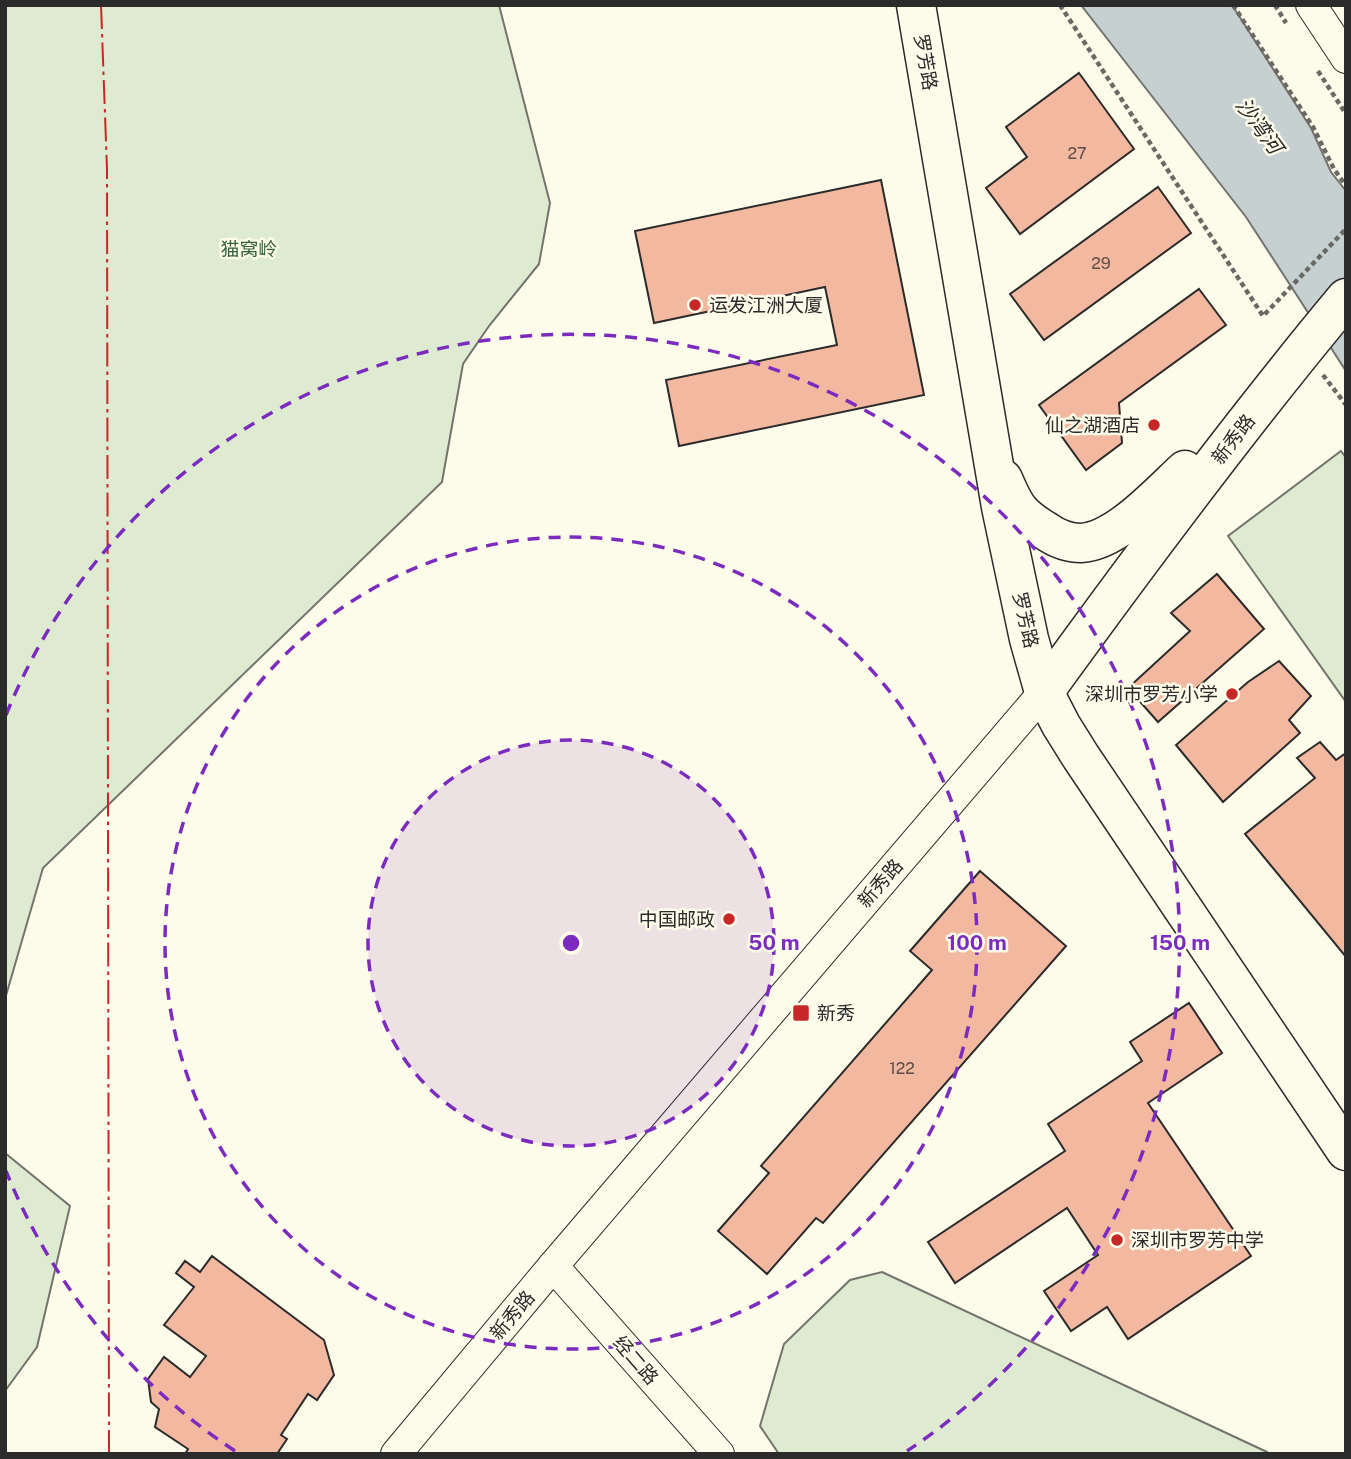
<svg xmlns="http://www.w3.org/2000/svg" width="1351" height="1459" font-family="'Public Sans','Noto Sans SC',sans-serif">
<rect width="100%" height="100%" fill="#fdfbea"/>
<!-- green -->
<g fill="#deebd1" stroke="#74746e" stroke-width="2">
<path d="M5,5H499L550,203L539,264L489,326L463,364L442,482L43,868L5,999Z"/>
<path d="M1341,451L1346,458V702L1228,536Z"/>
<path d="M5,1153L70,1206L37,1347L5,1391Z"/>
<path d="M882,1272L1267,1452V1454H779L760,1426L784,1344L850,1280Z"/>
</g>
<!-- water -->
<path fill="#c7d0d0" stroke="#74746e" stroke-width="2" d="M1081,5H1232L1311,128L1331,172L1346,191V371L1246,217Z"/>
<!-- building -->
<g fill="#f2b8a0" stroke="#2b2b2b" stroke-width="2">
<path d="M1079,73L1134,149L1020,234L986,188L1027,157L1006,127Z"/>
<path d="M881,180L924,395L679,446L666,380L837,345L825,287L654,323L635,231Z"/>
<path d="M1158,187L1191,233L1044,340L1010,294Z"/>
<path d="M1199,289L1226,325L1119,403L1122,443L1086,470L1039,405Z"/>
<path d="M1217,574L1264,629L1158,722L1128,688L1190,631L1171,613Z"/>
<path d="M1279,661L1311,696L1289,720L1300,733L1223,802L1176,745L1248,682Z"/>
<path d="M1320,742L1336,760L1346,753V957L1245,834L1315,778L1297,758Z"/>
<path d="M980,871L1066,946L823,1223L816,1218L767,1274L718,1231L769,1173L761,1166L932,970L910,951Z"/>
<path d="M1189,1003L1222,1053L1148,1103L1251,1256L1128,1339L1107,1307L1071,1331L1044,1291L1098,1255L1067,1208L955,1283L928,1242L1065,1151L1048,1124L1142,1061L1130,1042Z"/>
<path d="M212,1256L324,1340L334,1375L317,1400L308,1394L281,1435L287,1439L277,1454H185L188,1449L155,1427L159,1409L151,1402L148,1379L164,1357L190,1377L206,1356L164,1325L194,1287L176,1273L185,1261L200,1272Z"/>
</g>
<g fill="none" stroke-linecap="round" stroke-linejoin="round">
<!-- minor casing -->
<g stroke="#2b2b2b" stroke-width="32">
<g id="minor">
<path d="M1311,5L1346,58"/>
<path d="M553,1266L719,1454"/>
<path d="M396,1454L553,1266L1044,692"/>
</g>
</g>
<!-- major casing -->
<g stroke="#2b2b2b" stroke-width="41">
<g id="major">
<path d="M916,5L1001,507L1029,639L1044,692L1061,725L1081,757L1346,1151"/>
<path d="M1003,479C1015,507 1019,515 1046,531C1056,538 1068,543 1081,543C1117,541 1159,494 1185,470"/>
<path d="M1044,692C1141,558 1240,425 1346,298"/>
</g>
</g>
<!-- path -->
<g stroke="#6a6964" stroke-width="4.5" stroke-dasharray="5 3.5" stroke-linecap="butt">
<path d="M1060,5L1263,316L1346,229"/>
<path d="M1233,5L1313,127L1334,169L1346,186"/>
<path d="M1275,5L1286,23"/>
<path d="M1318,71L1346,114"/>
<path d="M1323,375L1346,405"/>
</g>
<!-- minor -->
<use href="#minor" stroke="#fdfbea" stroke-width="30"/>
<!-- major -->
<use href="#major" stroke="#fdfbea" stroke-width="38"/>
<!-- power -->
<path stroke="#c62828" stroke-width="2" stroke-dasharray="24 5 3.5 5" stroke-linecap="butt" d="M101,5L107,169L109,1454"/>
</g>
<!-- distance rings -->
<circle cx="571" cy="943" r="203" fill="#7b2cbf" fill-opacity=".12"/>
<g fill="none" stroke="#7b2cbf" stroke-width="3.5" stroke-dasharray="12 9">
<circle cx="571" cy="943" r="203"/>
<circle cx="571" cy="943" r="406"/>
<path d="M235 1451A609 609 0 0 1 6 1171M6 715A609 609 0 1 1 907 1451"/>
</g>
<!-- markers -->
<g fill="#c62828" stroke="#fdfbea" stroke-width="2.5">
<circle cx="695" cy="305" r="7"/>
<circle cx="1154" cy="425" r="7"/>
<circle cx="1232" cy="694" r="7"/>
<circle cx="729" cy="919" r="7"/>
<rect x="792" y="1004" width="18" height="18" rx="3.5"/>
<circle cx="1117" cy="1240" r="7"/>
</g>
<g text-anchor="middle" stroke-width="5" stroke-linejoin="round" paint-order="stroke">
<!-- number labels -->
<g font-size="16" fill="#5d4e48">
<text x="1077" y="159">27</text>
<text x="1101" y="269">29</text>
<text x="902" y="1074">122</text>
</g>
<!-- street labels -->
<g font-size="19" fill="#2b2b2b" stroke="#fdfbea">
<text transform="translate(926 62) rotate(80)" y="7">罗芳路</text>
<text transform="translate(1233 439) rotate(-52)" y="7">新秀路</text>
<text transform="translate(1026 620) rotate(77)" y="7">罗芳路</text>
<text transform="translate(880 883) rotate(-49)" y="7">新秀路</text>
<text transform="translate(512 1315) rotate(-50)" y="7">新秀路</text>
<text transform="translate(636 1360) rotate(49)" y="7">经二路</text>
</g>
<!-- park labels -->
<g font-size="19" fill="#34623c" stroke="#fdfbea">
<text x="249" y="256">猫窝岭</text>
</g>
<!-- poi labels -->
<g font-size="19" fill="#2b2b2b" stroke="#fdfbea" text-anchor="start">
<text x="709" y="312">运发江洲大厦</text>
<text x="1140" y="432" text-anchor="end">仙之湖酒店</text>
<text x="1218" y="701" text-anchor="end">深圳市罗芳小学</text>
<text x="715" y="926" text-anchor="end">中国邮政</text>
<text x="817" y="1020">新秀</text>
<text x="1131" y="1247">深圳市罗芳中学</text>
</g>
<!-- water labels -->
<g font-size="21" font-style="italic" fill="#2b2b2b" stroke="#fdfbea">
<text transform="translate(1259 126) rotate(54)" y="7">沙湾河</text>
</g>
</g>
<circle cx="571" cy="943" r="10" fill="#7b2cbf" stroke="#fdfbea" stroke-width="3.5"/>
<g font-size="21" text-anchor="middle" font-weight="bold" fill="#7b2cbf" stroke="#fdfbea" stroke-width="5" stroke-linejoin="round" paint-order="stroke">
<text x="774" y="950">50 m</text>
<text x="977" y="950">100 m</text>
<text x="1180" y="950">150 m</text>
</g>
<!-- border -->
<rect width="1351" height="1459" fill="none" stroke="#2b2b2b" stroke-width="14"/>
</svg>
